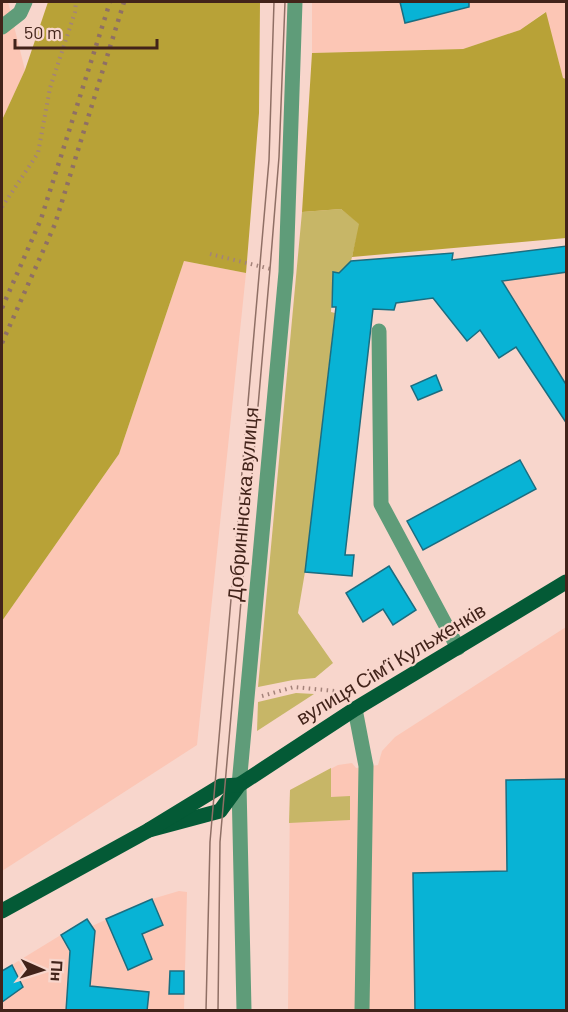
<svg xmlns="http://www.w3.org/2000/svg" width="568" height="1012" font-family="Barlow,sans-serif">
<rect width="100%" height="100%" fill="#f8d6cc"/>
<!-- built -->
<g fill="#fcc6b5">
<path d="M2,2H8L25,70L2,120Z"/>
<path d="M312,2H566V79L563,78L545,12L520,30L463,49L312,53Z"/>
<path d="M566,246V424L497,318L452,260Z"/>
<path d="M184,261L246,273L197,745L2,871V621L119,454Z"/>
<path d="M566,627V1010H288L290,790L338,765L352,763L356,768L378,765L382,751L395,737Z"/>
<path d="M179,891L187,892L184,1010H2V971L87,919L92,926L152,899Z"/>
</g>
<!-- green -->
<g fill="#c7b667">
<path d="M341,209L360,224L351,261L339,273L333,272L331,312L335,313L305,572L298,613L333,663L315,678L293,680L258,687L302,212Z"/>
<path d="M296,693L314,694L257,731L258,702Z"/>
<path d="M331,768V797L350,796V820L289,823L290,790Z"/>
</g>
<!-- forest -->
<g fill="#b8a237">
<path d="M48,2H260L259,113L246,273L184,261L119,454L2,621V120L25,70Z"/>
<path d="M546,12L563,78L566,79V238L352,257L359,224L341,209L302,212L312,53L463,49L520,30Z"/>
</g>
<!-- building -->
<g fill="#08b3d5" stroke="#1b6d80" stroke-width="1.5">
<path d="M400,2H469V7L405,23Z"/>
<path d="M567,246V272L502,281L567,386V424L516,347L499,358L480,330L467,341L433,298L396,303L394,310L373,309L345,555H354L352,576L305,572L336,307H332L333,272L339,273L351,261L453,253L452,260Z"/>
<path d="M436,375L442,390L418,400L411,386Z"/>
<path d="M520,460L536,489L423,550L407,521Z"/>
<path d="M389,566L416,610L393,625L383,609L363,622L346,593Z"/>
<path d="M567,779V1011H415L413,873L507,871L506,780Z"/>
<path d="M152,899L163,925L142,934L152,959L128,970L106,919Z"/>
<path d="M87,919L95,931L90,986L149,992L147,1011H66L70,951L61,935Z"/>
<path d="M12,965L23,987L2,1002V971Z"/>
<path d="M170,971H184V994H169Z"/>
</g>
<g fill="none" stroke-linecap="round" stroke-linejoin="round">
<!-- path -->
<g stroke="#a4837a" stroke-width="4" stroke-dasharray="1.5 4.5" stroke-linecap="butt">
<path d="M2,207L38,153L50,88L75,12L76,2"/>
<path d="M210,254L271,269"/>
<path d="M262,696L294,687L335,691"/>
</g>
<!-- minor -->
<g stroke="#5f9c79" stroke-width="15">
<path d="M2,27L20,13L25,2"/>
<path d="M379,331L381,504L458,648"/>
<path d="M355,709L366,766L362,1010"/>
<path d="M244,1010L239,785L286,272L295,2"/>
</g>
<!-- major -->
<g stroke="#045a36" stroke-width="15">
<path d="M149,830L220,811L239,785L355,709L566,582"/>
<path d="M2,911L149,830L221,786L239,785"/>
</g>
<!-- tram -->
<g stroke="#8f6f65" stroke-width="1.5">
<path d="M206,1010L210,842L269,160L274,2"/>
<path d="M218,1010L220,842L270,269L279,157L285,2"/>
</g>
<!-- rail -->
<g stroke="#8f6f65" stroke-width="4.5" stroke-dasharray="3 6" stroke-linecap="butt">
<path d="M2,308L41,219L110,2"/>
<path d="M2,343L55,224L124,2"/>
</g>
</g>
<g text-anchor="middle" stroke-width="4.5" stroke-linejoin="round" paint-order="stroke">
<!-- street labels -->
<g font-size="20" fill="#42231a" stroke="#f8d6cc">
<text transform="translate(243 504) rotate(-85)" y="7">Добринінська вулиця</text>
<text transform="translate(391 664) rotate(-31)" y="7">вулиця Сімʼї Кульженків</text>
</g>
</g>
<!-- border -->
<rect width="568" height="1012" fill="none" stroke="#42231a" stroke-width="6"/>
<!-- north arrow -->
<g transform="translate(42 970) rotate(93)" stroke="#f8d6cc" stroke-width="4.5" paint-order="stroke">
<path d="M0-4.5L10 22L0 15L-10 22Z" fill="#42231a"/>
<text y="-9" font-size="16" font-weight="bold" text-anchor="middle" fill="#42231a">Пн</text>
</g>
<!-- scale -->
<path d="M15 39v9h142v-9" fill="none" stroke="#42231a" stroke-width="3"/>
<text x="24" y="39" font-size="18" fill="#42231a" stroke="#f8d6cc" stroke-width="4.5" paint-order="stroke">50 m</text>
</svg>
